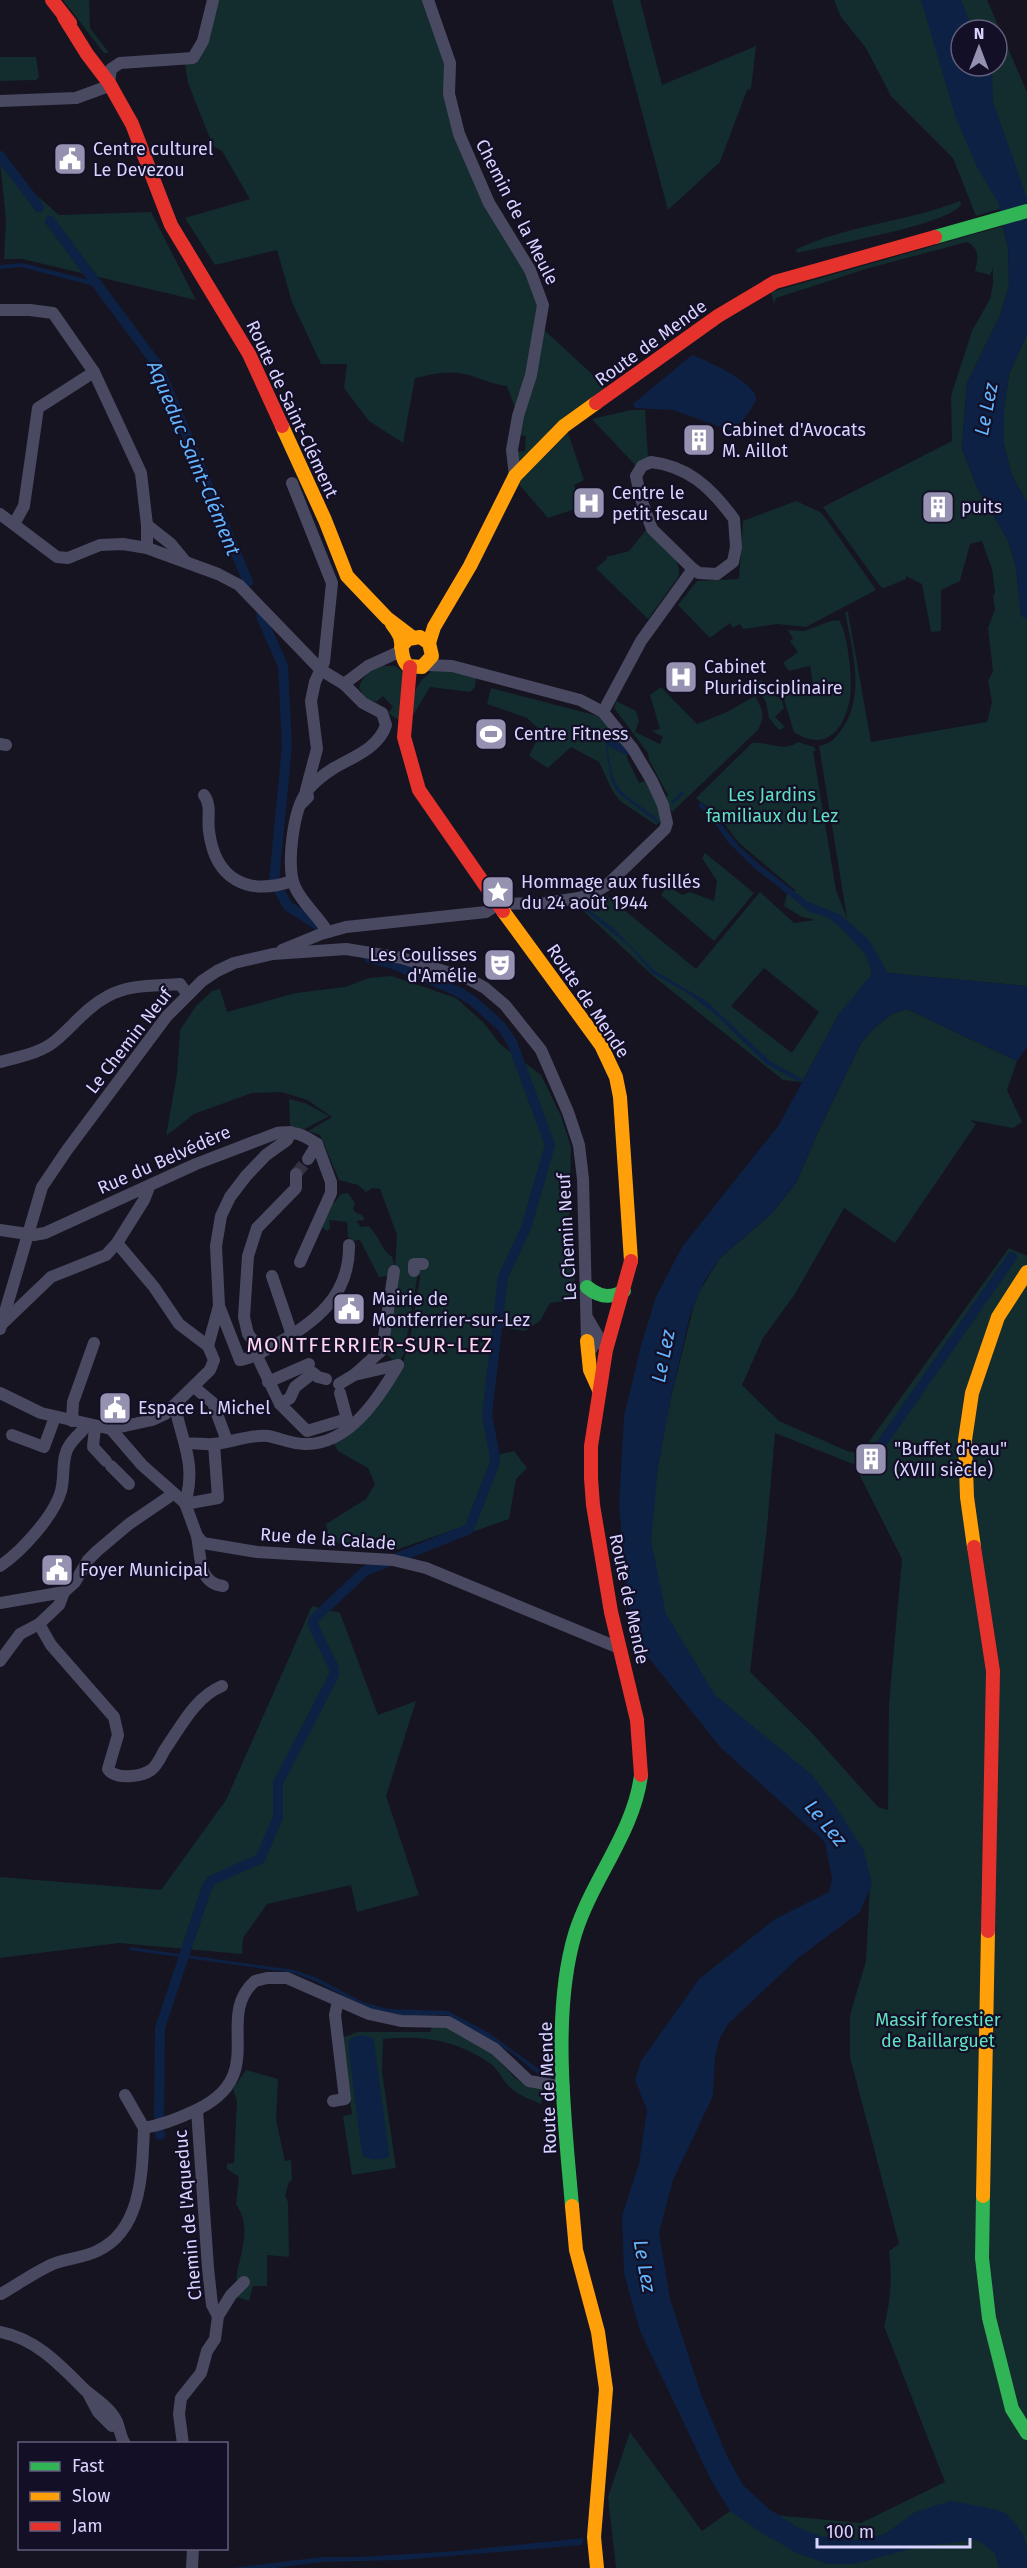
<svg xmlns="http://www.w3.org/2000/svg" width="1027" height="2568" font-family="'Fira Sans',sans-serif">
<rect width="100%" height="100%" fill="#161421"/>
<!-- green -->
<g fill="#132c2d" fill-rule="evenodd">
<path d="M63,0H89L90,28L109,53H104Z"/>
<path d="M218,0H428L450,63L459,134L543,305L518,416L507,386C489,384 474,375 459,373C444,371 429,375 415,378L403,443L369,421L344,388L347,364H321L292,302L277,250L215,265L185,218L250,199L222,151L213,146L188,83L185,64H196L210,37Z"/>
<path d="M612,0H640L662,85L756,46L751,89L747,90L720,162L668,210Z"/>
<path d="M834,0H987L1027,92V201L976,216L953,158L891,96L866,48L841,17ZM961,30H997V66H961Z"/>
<path d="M0,57H36L39,77L36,80L0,81Z"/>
<path d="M0,163L59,215L151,212L196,300L22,259H4L6,219Z"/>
<path d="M960,201L961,205C947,225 828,245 798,253L795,250C847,225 906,222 960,201Z"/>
<path d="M1003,226L1008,248L1009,286L1000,316L967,383L962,448L976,485L1009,542L1016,568L1021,615L1027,619V986L888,973L839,1014L802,1082L783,1080L652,975L578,906L606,895L696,969L760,892L794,923L815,920L802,917L784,906L788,890L796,891L738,842L718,815L696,798L752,743C768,741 783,753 798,742L814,747L816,751H813L836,890L847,918L819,746C833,743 836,737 844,726C865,693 852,649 845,612H848L871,742L987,722L992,702L988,681L993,671L988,628L995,609L993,597L995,592L992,569L982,541L970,544L960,581L941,590V631L931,632L922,584L906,576V579L884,588L880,586L823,507L952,441L951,396L972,331L990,299L993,284V268L990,275L975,271C978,259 980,248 967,242L869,268L776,298L774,304L771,292ZM764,968L819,1012L792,1053L731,1006Z"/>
<path d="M543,329L607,388L515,468L516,452L525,451L526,436L518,435Z"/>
<path d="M1027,334V502L1012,476L1004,445V411L1009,374Z"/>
<path d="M631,410H645L648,457L636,466L592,419Z"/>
<path d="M568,433L584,480L574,485L581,507L548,518L517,482Z"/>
<path d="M796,501L820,512L827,520L876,590L806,627L777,624L743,629L740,624L733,628L730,623L710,638L678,605L697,581L739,579L743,521Z"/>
<path d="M647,529C659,541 682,557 679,576L648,619L596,568L607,559L606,557L629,551Z"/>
<path d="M839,620C848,634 853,681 850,698C845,729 826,753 794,732L781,690L813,685L810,666L789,671L783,663L798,652L790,641L793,639L788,630L804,631L831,621Z"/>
<path d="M383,666H395L403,672L400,721L388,713L393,707L383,696L376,702L366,699L359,688C363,675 370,671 383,666Z"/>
<path d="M433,670H443L476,678L475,687L470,692L430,687L410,720C413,694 413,686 433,670Z"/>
<path d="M761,680L770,695L781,698L784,708L775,717L785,727L779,730L769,718L766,702L754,684Z"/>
<path d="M661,687L697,724L727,712L755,696C762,709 766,715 758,730L672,812L665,799L668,795L649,760L648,753L614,708L616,701L636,711L639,721L635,732L660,744L663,737L652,731L660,729L650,695Z"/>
<path d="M491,688L598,716L618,736L631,753L626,756L639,783L647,780L664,819L656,825L620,801L612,790L599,762L571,747L548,768L529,756L541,731L527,718L487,704Z"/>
<path d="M705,853L754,893L714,941L661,895L667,886L682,895L690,892L714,901L717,881L702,858Z"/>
<path d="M392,976L456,998L483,1022L500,1044L541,1075L561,1116L571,1147L569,1226L575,1275L572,1300L550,1303L540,1321L525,1331L501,1327L490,1417L497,1455L514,1451L527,1468L516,1479L509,1519L475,1531L459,1528L393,1551L348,1548L329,1538L326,1524L366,1499L375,1484L368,1468L338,1451L333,1442L402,1366L410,1340L420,1277L418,1273L404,1353L398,1365L385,1352L387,1276L379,1277L360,1240L353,1241L348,1237L347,1222L329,1220L330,1228L327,1231L323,1228H317L330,1203H334L341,1194L348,1193L355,1203L353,1209L356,1213L361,1214L364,1218V1220L356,1221L361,1227L368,1226C380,1236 381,1250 392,1257L395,1269L397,1235L380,1189L372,1188L366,1192L358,1185L339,1180L320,1135L308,1131L332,1117L307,1100L282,1092L252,1093L194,1114L166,1136L177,1074L180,1030L196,1006L212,991L220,989L227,1012L296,993L345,987L369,978Z"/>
<path d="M907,1009L1017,1061L1007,1090L1022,1122L1013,1128L970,1120L976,1124L895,1243L844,1208L795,1294L763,1338L742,1385L779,1421L847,1451L860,1454L1009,1248L1027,1256V2568H616L608,2497L630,2432L702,2531L730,2511L861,2523L945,2482L884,2326C891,2301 892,2277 889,2251L899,2244L850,2057V2015L866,1961L870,1885L756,1744L667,1642L644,1538L671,1397L696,1297L720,1258L772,1213L796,1183L816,1136L861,1043L874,1028L892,1014ZM775,1433L858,1466V1472L902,1559L889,1704L888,1810L878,1807L812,1733L750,1672L767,1528Z"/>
<path d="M289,1099L305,1103L329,1116L303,1130L290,1125Z"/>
<path d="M312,1606L340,1613L378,1715L416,1701L386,1796L419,1895L357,1912L351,1885L267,1904L243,1938L242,1954L119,1943L0,1958V1877L161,1890L226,1800Z"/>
<path d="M433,2025L444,2026L489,2050L514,2077L521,2082L543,2089L541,2104C532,2100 520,2096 512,2089C503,2082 499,2070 491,2064C456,2040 424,2035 383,2039L382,2072L396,2168L352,2175L343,2116L352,2114L341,2038L358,2032H430Z"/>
<path d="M246,2070L278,2079L276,2120L285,2161L291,2160L292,2180L289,2182L285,2196L288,2202L289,2257L267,2255V2286H253L249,2301L237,2297C237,2290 236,2281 237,2273C242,2249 251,2226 236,2204L239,2177L227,2169V2164L234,2163L237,2101L233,2089Z"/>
</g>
<!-- water -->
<g fill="#0d2144">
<path d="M921,0H961L973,30H961V66H989L992,72L993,102L1027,198V334L1009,374L1004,409V445L1012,476L1027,502V619L1021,616L1016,568L1009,542L976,485L962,448L967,383L1000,316L1009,286L1008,248L998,202L978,169L956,118Z"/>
<path d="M22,263L90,280L94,286L21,267L0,269V265Z"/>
<path d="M692,355C706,360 756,383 756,398C756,406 738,426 732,431L673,410L635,408L633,404Z"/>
<path d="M596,731L625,747L631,753L626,755L607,745C610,760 611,781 622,792C630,800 647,810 657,819L658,823L617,792L611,780L605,740L594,734Z"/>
<path d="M701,802L715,816L739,846L759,864L808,902L841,915L869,940L888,973L1027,986V1047L1017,1061L907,1009L892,1014L874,1028L861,1043L816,1136L796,1183L772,1213L720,1258L705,1280L690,1315L671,1397L658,1466L651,1541L666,1614L715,1695L812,1775L833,1802L864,1851L872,1884L860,1912L798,1958L728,2024L719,2040L715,2057L713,2096L673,2180L659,2233L670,2299L701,2394L727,2456L743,2485L769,2509L799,2528L820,2536L861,2540L885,2534L915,2512L951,2501L989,2508L1006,2513L1023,2534L1027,2550V2568H999L995,2553L977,2540L917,2547L855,2564H828L797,2553L765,2535L730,2511L711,2480L640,2331L624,2273L622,2216L639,2164L647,2110L635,2080L641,2061L699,1979L775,1919L829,1892L832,1878L825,1842L721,1748L648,1657L630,1620L619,1505L624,1416L642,1342L656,1297L682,1247L779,1125L839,1014L872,974L866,955L842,929L827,917L810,912L753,867L727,841L712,819L698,805Z"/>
<path d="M581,904L613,928L655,971L706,1001L770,1061L802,1079L800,1082L766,1064L715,1014L686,992L652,973L628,945L578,905Z"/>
<path d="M130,1947L294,1970L315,1977L363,2002L388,2009L448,2011L489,2033L540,2070L552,2075L551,2079L540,2076L512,2053L447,2015L402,2016L369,2009L317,1982L294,1973L129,1950Z"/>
<path d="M362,2035L372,2038L374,2042L389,2153V2157C379,2160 372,2161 363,2156L361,2147L348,2043L351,2038Z"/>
<path d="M584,2538L582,2545L402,2560L321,2562L276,2568H232L322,2557H359L457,2551Z"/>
</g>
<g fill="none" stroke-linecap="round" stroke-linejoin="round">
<!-- stream -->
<path stroke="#0d2144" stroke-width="3" d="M673,802L682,793"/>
<!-- canal -->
<g stroke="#0d2144" stroke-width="10">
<path d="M0,156L39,207"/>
<path d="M50,221L158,366L248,582"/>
<path d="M261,616L283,666L287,746L274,881L288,906L319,926"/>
<path d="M877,1450L1012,1257"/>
<path d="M159,2116L160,2028L207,1887L212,1880L260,1859L278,1817V1783L334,1675V1668L313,1625V1620L365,1571L469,1529L494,1465L495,1457L487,1415L503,1277L526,1228L550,1145L512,1042L501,1026L473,1001L459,992L393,964L369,958"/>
<path d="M160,2133V2135"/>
</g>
<!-- street-tunnel -->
<path stroke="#333142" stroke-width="12" stroke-dasharray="12 6" stroke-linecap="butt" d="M296,1174L308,1159"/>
<!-- street -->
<g stroke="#4a4962" stroke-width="12">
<path d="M428,0L450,63L449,94L459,134L489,203L530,270L543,305L531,375L518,416L512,450L515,476"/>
<path d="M0,101L76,98L106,87L109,83L111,69L120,63L193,58L203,41L213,0"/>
<path d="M0,310H30L53,313L94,372L141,473L147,525V548"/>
<path d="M651,462C687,466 710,487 731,515L734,519L736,547L733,562L717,574L699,573L693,569L652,529L641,499L636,476L642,466Z"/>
<path d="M292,483L332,583L324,662L315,682L311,701L317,749L306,790L308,797L302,803"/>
<path d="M0,514L57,557L68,558L100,545L123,544L147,548L218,574L239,585L321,670L344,684L368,666L401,651"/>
<path d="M14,524L24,506L38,408L94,372"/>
<path d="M147,525L171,544L185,561"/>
<path d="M603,712L641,641L693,569"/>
<path d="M0,744L6,745"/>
<path d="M204,795C212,806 207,818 209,831C215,880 248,896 292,881"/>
<path d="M327,931C318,916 302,903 295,887C286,867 293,815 304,796C309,786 324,774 334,768C353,757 379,748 386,725L382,713L363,703L344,684"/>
<path d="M282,950L321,934L346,927L486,912L498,904L545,903L579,898L594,893L607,885L665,829L667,823L663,805L652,781L633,749L603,712L580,700L452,666L426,665"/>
<path d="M0,1062C18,1057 41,1053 55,1041C73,1026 87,1007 108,996C129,984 156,986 180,984L188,995"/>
<path d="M308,1159L317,1144"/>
<path d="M0,1230L34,1235L45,1233L196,1164L277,1133C293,1130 304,1135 317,1144"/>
<path d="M300,1262L331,1193V1182L317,1144"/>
<path d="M414,1271V1264H423"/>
<path d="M272,1276L292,1335"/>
<path d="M219,1306L240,1360C250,1359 263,1351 273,1346C315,1323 350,1296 349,1245"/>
<path d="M588,1319L606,1350"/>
<path d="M1,1325L51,1277L106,1255L117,1243L144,1200L149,1187"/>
<path d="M0,1329L42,1187L67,1150L167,1016L202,981L217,971L234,963L273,954L346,949L402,958L469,979L485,988L505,1005L541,1050L568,1112L579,1145L583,1179L587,1341L592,1348"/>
<path d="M208,1346L219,1306L216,1246L221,1216L230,1197L246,1176L266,1155L287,1140L291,1132"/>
<path d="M262,1352L248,1334L244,1317L248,1256L257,1228L296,1188V1174"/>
<path d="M256,1354L280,1404L307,1431L347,1419L350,1427"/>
<path d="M354,1375L382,1350L394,1271"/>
<path d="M268,1382L309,1364"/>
<path d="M339,1384L354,1375L398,1365"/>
<path d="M194,1387L213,1403L227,1441"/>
<path d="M0,1393L41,1413L111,1429L152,1420L165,1414L210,1370L214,1360L208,1346L179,1324L154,1287L117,1243"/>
<path d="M340,1393L347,1419"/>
<path d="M280,1404L290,1398L295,1387L313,1373L318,1377L326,1379"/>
<path d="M175,1406C182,1443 197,1464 185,1503"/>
<path d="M72,1421L73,1402L94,1343"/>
<path d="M95,1427L93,1447L106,1461"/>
<path d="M111,1429L142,1465L185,1503L197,1536L203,1543L257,1552L393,1560L426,1568L619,1648"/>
<path d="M12,1435L44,1447L55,1417"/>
<path d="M185,1444C195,1442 204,1445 213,1444C231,1443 250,1434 268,1436C280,1438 291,1444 304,1444C348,1446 379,1398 398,1365"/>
<path d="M111,1466L129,1484"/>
<path d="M185,1504L218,1498L214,1444"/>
<path d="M197,1536C201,1557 198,1583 223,1586"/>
<path d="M0,1566C21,1552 54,1516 61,1491C65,1477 61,1458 69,1446C74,1438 82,1432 87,1425"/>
<path d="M0,1603L64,1592"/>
<path d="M39,1624L51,1645L114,1717L118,1735L108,1769C115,1780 141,1777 151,1770C156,1767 161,1757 164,1751C180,1728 195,1697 222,1686"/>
<path d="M0,1661L20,1634L39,1624L59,1605L64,1592L75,1582L88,1560L97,1551L129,1524L173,1494"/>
<path d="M125,2095L144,2128C161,2125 177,2119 192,2112C273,2077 212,2019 255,1981L267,1978H287L369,2014L401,2021L448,2022L495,2049L529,2081L564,2087"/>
<path d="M333,2101L345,2099L335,2015L338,2001"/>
<path d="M197,2110L208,2268L212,2305L218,2316"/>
<path d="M1,2294C18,2284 35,2272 53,2264C67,2258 84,2258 97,2251C143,2230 142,2170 144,2128"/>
<path d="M0,2332C36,2339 59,2364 84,2389C95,2399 110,2407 117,2422C120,2429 120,2436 125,2444"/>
<path d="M89,2395L98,2412L112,2426"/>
<path d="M183,2444L179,2414L181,2398L201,2373L207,2351L215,2339L218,2316L231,2295L244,2282"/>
<path d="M192,2568L193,2548"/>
</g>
<!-- fast -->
<g stroke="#30b455" stroke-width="14">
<path d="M935,237L1027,211"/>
<path d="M587,1287C599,1297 610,1299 624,1291"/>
<path d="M983,2196L982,2258L989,2318L1012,2409L1027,2433"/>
<path d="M572,2206C565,2123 551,2014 575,1934C592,1879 634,1832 641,1775"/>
</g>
<!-- slow -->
<g stroke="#ff9f0a" stroke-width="14">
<path d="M282,426L325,520L347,576L387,618L412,637"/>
<path d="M392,624C395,628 398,632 400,637C403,648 400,658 408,666L422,667L432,656L429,643L420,637L408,639L401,647"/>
<path d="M429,643L434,627L470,566L515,476L564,426L596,403"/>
<path d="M503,911L601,1045L616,1077L620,1097L631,1261"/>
<path d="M587,1341L590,1370L599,1390"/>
<path d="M974,1547L967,1497L965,1440L972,1393L998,1317L1027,1272"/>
<path d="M983,2196L988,1931"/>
<path d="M572,2206L576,2250L598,2332L606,2389L594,2537L597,2568"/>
</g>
<!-- jam -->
<g stroke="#e5322d" stroke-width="14">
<path d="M52,0L70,23"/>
<path d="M64,17L87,54L109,83L132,124L171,225L249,354L282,426"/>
<path d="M596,403L718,316L775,282L935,237"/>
<path d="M410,667L404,737L419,790L503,911"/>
<path d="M631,1261L606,1350L591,1446V1478L593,1505L611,1612L637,1720L641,1775"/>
<path d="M974,1547L993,1671L988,1931"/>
</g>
</g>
<!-- icons -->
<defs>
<g id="civic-square" transform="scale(1.725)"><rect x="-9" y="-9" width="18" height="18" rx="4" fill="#9591b1" stroke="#130f26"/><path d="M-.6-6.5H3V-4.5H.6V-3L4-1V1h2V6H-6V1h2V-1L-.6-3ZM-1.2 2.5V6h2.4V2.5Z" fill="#fff"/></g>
<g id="building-square" transform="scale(1.725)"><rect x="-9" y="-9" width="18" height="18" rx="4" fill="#9591b1" stroke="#130f26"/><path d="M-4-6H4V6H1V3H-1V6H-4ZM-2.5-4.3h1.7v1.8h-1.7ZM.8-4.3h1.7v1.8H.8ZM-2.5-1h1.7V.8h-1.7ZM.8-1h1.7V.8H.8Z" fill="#fff"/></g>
<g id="hospital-square" transform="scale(1.725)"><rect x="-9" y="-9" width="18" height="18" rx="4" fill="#9591b1" stroke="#130f26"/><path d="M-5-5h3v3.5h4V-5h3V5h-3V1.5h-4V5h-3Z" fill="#fff"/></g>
<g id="stadium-square" transform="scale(1.725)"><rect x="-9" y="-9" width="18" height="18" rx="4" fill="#9591b1" stroke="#130f26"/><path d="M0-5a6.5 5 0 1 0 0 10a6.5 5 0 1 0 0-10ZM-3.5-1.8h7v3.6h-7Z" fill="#fff"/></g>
<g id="sight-square" transform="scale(1.725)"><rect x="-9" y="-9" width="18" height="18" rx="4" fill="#9591b1" stroke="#130f26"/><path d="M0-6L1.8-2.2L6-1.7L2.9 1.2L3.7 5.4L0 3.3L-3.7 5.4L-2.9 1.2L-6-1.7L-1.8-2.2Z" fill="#fff"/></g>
<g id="theatre-square" transform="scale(1.725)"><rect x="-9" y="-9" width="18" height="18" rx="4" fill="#9591b1" stroke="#130f26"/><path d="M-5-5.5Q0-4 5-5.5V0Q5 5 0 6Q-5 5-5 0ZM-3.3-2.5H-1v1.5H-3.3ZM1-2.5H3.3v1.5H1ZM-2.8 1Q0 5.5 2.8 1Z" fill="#fff"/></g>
</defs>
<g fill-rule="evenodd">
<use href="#civic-square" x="70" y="159"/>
<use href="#building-square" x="699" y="440"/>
<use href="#hospital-square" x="589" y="503"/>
<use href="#building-square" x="938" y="507"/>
<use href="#hospital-square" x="681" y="677"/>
<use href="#stadium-square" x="491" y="734"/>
<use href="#sight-square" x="498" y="892"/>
<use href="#theatre-square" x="500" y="965"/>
<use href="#civic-square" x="349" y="1309"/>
<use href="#civic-square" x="115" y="1408"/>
<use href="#building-square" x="871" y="1459"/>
<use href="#civic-square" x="57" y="1570"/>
</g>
<g text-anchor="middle" stroke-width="4.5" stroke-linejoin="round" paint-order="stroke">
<!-- poi labels -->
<g font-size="18" fill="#d9d4ff" stroke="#130f26" text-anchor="start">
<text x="93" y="155">Centre culturel<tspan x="93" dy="21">Le Devezou</tspan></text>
<text x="722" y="436">Cabinet d'Avocats<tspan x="722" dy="21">M. Aillot</tspan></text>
<text x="612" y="499">Centre le<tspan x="612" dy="21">petit fescau</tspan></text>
<text x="961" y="513">puits</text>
<text x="704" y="673">Cabinet<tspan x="704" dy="21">Pluridisciplinaire</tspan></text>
<text x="514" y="740">Centre Fitness</text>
<text x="521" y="888">Hommage aux fusillés<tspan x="521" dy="21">du 24 août 1944</tspan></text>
<text x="477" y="961" text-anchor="end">Les Coulisses<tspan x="477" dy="21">d'Amélie</tspan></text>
<text x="372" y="1305">Mairie de<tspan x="372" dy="21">Montferrier-sur-Lez</tspan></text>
<text x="138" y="1414">Espace L. Michel</text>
<text x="894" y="1455">"Buffet d'eau"<tspan x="894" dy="21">(XVIII siècle)</tspan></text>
<text x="80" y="1576">Foyer Municipal</text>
</g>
<!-- street labels -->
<g font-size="18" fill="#d9d4ff" stroke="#130f26">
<text transform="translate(517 212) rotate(63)" y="6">Chemin de la Meule</text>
<text transform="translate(651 343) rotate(-36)" y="6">Route de Mende</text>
<text transform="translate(292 409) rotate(65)" y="6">Route de Saint-Clément</text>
<text transform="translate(588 1001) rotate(56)" y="6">Route de Mende</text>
<text transform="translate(129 1041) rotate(-52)" y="6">Le Chemin Neuf</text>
<text transform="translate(164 1160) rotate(-24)" y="6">Rue du Belvédère</text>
<text transform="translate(567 1237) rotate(-93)" y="6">Le Chemin Neuf</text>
<text transform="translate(328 1539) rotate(4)" y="6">Rue de la Calade</text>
<text transform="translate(629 1599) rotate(78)" y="6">Route de Mende</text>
<text transform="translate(548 2088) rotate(-92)" y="6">Route de Mende</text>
<text transform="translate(188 2215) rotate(-95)" y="6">Chemin de l'Aqueduc</text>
</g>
<!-- park labels -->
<g font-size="18" fill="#5fe0c0" stroke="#130f26">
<text x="772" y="801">Les Jardins<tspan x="772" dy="21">familiaux du Lez</tspan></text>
<text x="938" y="2026">Massif forestier<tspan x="938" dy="21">de Baillarguet</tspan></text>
</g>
<!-- water labels -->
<g font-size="20" font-style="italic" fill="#62b6ff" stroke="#130f26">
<text transform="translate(986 409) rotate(-79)" y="7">Le Lez</text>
<text transform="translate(194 458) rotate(67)" y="7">Aqueduc Saint-Clément</text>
<text transform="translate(663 1356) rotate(-79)" y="7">Le Lez</text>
<text transform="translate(826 1823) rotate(50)" y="7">Le Lez</text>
<text transform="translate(645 2266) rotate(80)" y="7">Le Lez</text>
</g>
<!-- quarter labels -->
<g font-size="21" letter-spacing="1.5" fill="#ffd6f0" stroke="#130f26">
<text x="370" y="1352">MONTFERRIER-SUR-LEZ</text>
</g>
</g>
<!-- legend -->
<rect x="18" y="2442" width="210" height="108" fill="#130f26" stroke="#625e7d" stroke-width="1.5"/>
<rect x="30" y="2462" width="30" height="9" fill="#30b455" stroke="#625e7d" stroke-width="1.5"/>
<text x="72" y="2472" font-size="18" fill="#d9d4ff">Fast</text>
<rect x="30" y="2492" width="30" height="9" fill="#ff9f0a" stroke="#625e7d" stroke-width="1.5"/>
<text x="72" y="2502" font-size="18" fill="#d9d4ff">Slow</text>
<rect x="30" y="2522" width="30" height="9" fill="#e5322d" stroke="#625e7d" stroke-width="1.5"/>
<text x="72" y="2532" font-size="18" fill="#d9d4ff">Jam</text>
<!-- north arrow -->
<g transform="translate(979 48)"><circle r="28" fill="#130f26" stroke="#625e7d" stroke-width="1.5"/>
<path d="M0-4.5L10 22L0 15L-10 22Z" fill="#9591b1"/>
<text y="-9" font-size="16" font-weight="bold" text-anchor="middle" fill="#d9d4ff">N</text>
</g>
<!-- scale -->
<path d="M817 2538v9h153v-9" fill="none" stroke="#d9d4ff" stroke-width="3"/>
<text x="826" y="2538" font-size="18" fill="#d9d4ff" stroke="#130f26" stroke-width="4.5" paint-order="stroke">100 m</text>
</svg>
